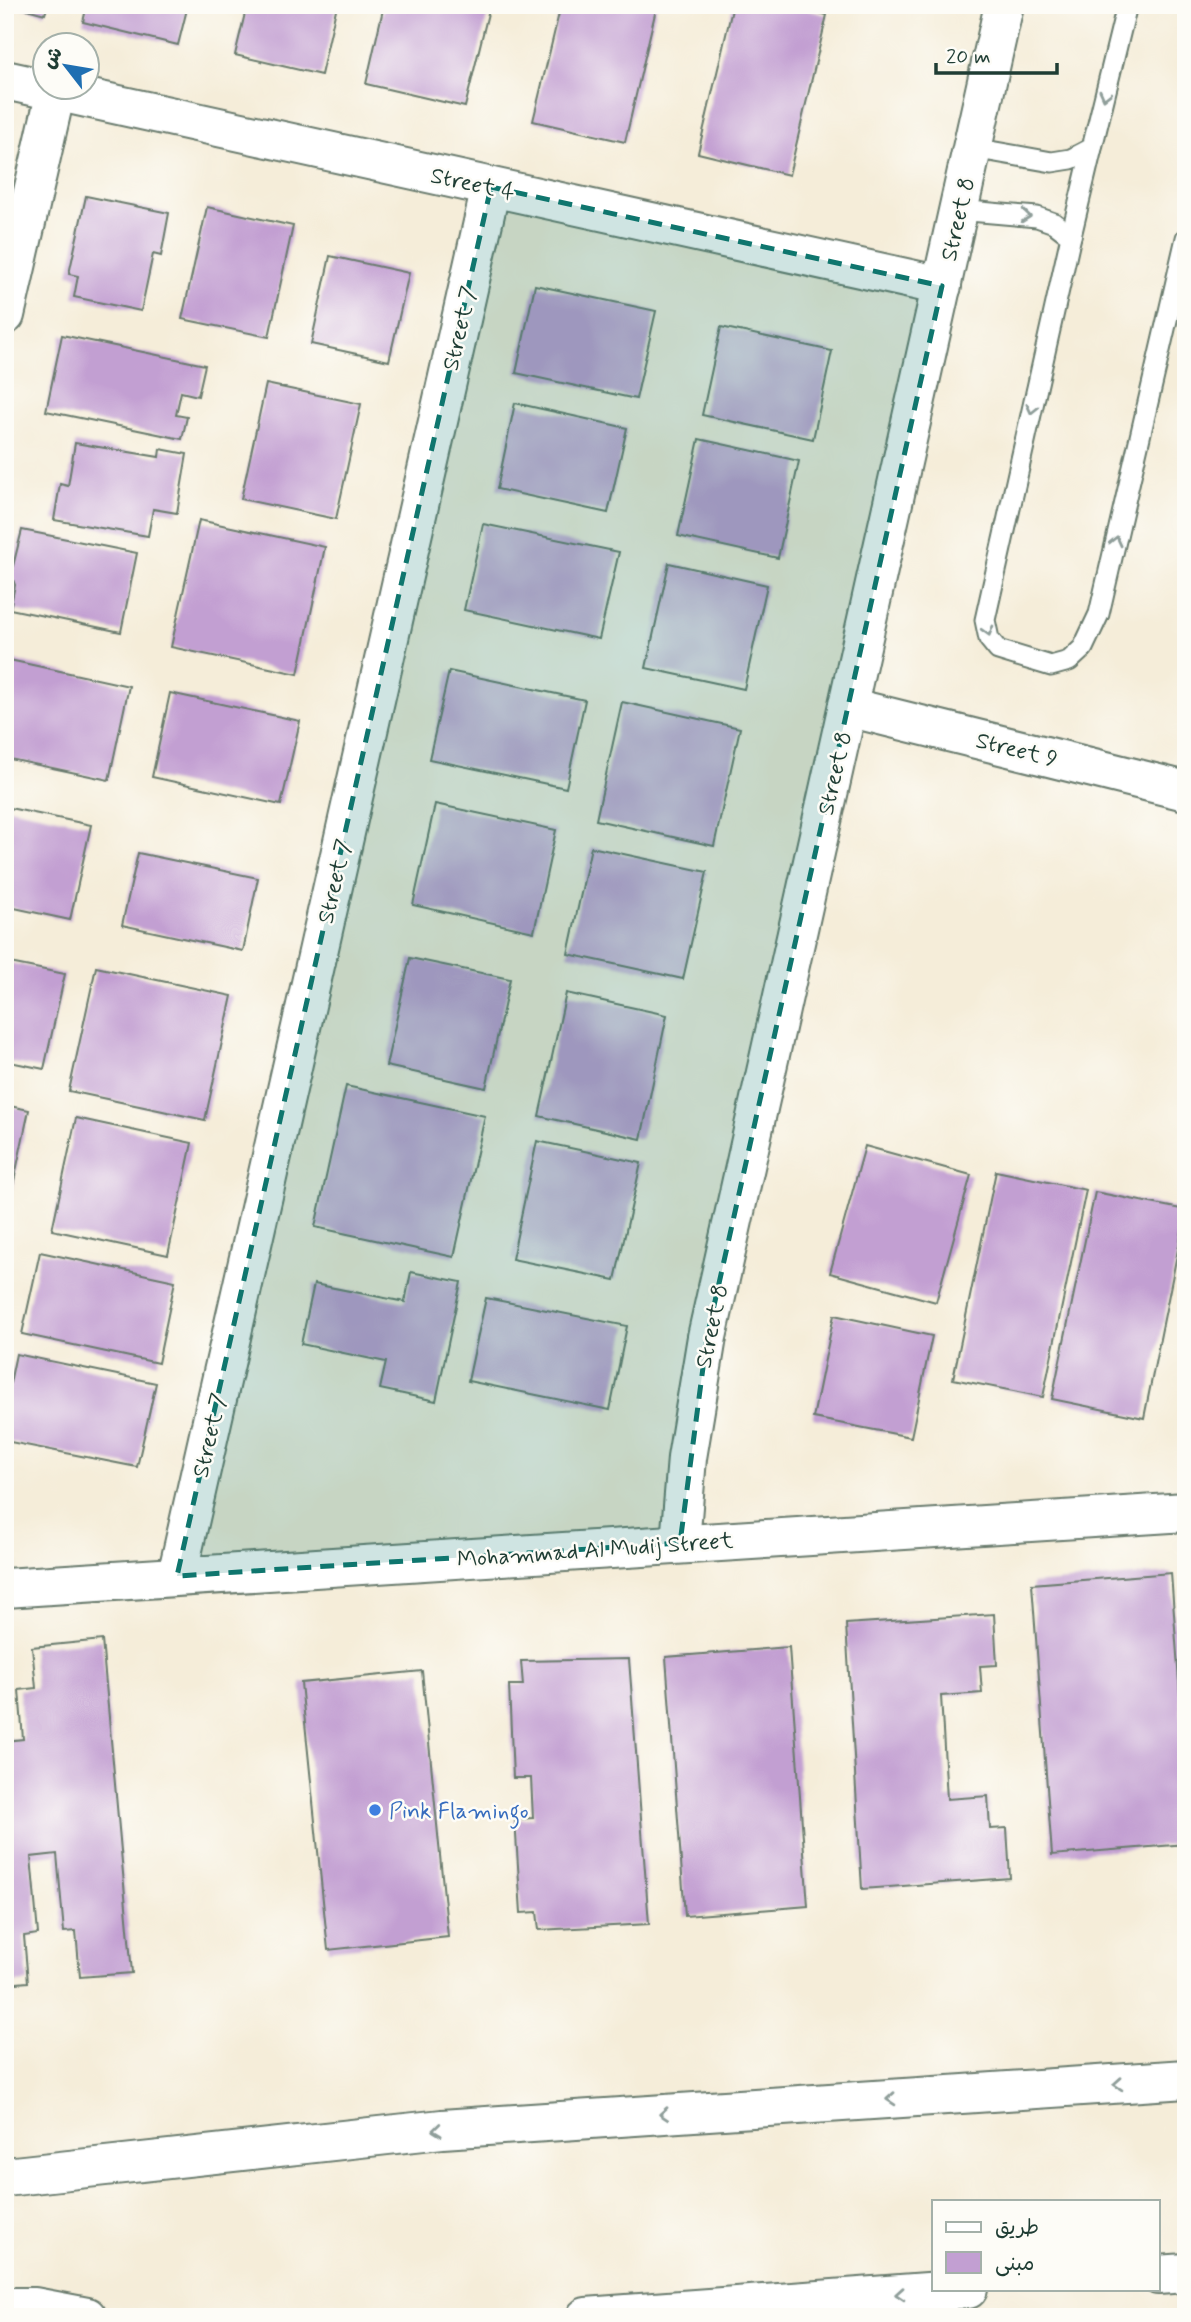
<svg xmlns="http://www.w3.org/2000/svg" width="1191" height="2322" font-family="Mynerve,'Playpen Sans Arabic',sans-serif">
<rect width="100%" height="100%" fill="#fdfcf7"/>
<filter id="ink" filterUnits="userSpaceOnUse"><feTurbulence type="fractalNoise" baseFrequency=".0143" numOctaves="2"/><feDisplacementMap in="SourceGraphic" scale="14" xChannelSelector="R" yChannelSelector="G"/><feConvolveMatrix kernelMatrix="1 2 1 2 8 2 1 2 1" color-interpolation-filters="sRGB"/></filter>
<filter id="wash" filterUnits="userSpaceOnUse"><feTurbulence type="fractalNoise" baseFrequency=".00686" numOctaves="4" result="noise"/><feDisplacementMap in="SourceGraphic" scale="28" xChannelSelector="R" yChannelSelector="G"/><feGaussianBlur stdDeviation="1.57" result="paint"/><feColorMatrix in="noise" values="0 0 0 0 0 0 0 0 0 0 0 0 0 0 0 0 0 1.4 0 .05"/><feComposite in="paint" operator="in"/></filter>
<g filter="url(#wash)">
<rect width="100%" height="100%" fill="#f5edd9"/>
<g id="blocks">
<!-- building -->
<g fill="#c29fd2">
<path d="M12,5H48L45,14Z"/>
<path d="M87,5H188L178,45L83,22Z"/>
<path d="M247,5H337L321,75L235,55Z"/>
<path d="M384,5H490L465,107L366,84Z"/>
<path d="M561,5H657L625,142L533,121Z"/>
<path d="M733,5H788L827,15L789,175L698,153Z"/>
<path d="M86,196L169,213L161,256L153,254L141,311L74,297L78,276L69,274Z"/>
<path d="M207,207L293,226L269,337L182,319Z"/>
<path d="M330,256L409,273L389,361L311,344Z"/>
<path d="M535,285L656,311L636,399L516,373Z"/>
<path d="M721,327L832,351L813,439L702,415Z"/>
<path d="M62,335L205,365L198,396L181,392L176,415L187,417L182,439L46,411Z"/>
<path d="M266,384L361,404L336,519L241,499Z"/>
<path d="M515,403L627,428L608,513L497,489Z"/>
<path d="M699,439L799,461L778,558L678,536Z"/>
<path d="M75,443L159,457L160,449L187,454L177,513L153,509L148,536L54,520L60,484L68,486Z"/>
<path d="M199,520L325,547L298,674L171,647Z"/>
<path d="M483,524L619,552L599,639L464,610Z"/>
<path d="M22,530L137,553L121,632L10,609L15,585L11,574Z"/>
<path d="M669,563L767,585L744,689L646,668Z"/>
<path d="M5,659L129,686L109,780L5,758Z"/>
<path d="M449,671L585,700L566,788L429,759Z"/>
<path d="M170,693L300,721L281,805L152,777Z"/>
<path d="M622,702L740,728L714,846L596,820Z"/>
<path d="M435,804L556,830L534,932L413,905Z"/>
<path d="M5,807L91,825L70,920L5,906Z"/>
<path d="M591,847L707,872L683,979L568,954Z"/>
<path d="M138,853L258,878L243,951L122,925Z"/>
<path d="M410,958L510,979L486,1088L386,1066Z"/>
<path d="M5,962L65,974L44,1069L5,1061Z"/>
<path d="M96,967L232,996L205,1120L69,1091Z"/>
<path d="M566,993L667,1015L641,1139L539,1116Z"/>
<path d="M346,1086L485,1116L454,1257L315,1227Z"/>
<path d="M5,1105L29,1110L8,1209L5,1208Z"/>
<path d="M76,1118L192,1143L168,1255L52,1230Z"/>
<path d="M537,1141L641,1163L615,1280L512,1259Z"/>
<path d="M865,1146L971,1175L936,1302L830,1273Z"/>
<path d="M996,1171L1086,1190L1043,1397L953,1379Z"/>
<path d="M1095,1192L1186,1210L1144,1418L1052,1399Z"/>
<path d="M40,1252L175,1281L158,1363L22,1334Z"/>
<path d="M411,1272L461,1282L436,1401L380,1389L386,1362L301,1344L314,1284L405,1302Z"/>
<path d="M486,1298L627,1326L610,1410L468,1381Z"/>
<path d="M834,1315L932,1336L911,1437L813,1418Z"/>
<path d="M16,1354L156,1383L137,1467L5,1441V1407Z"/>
<path d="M1171,1573L1186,1778V1844L1052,1855L1032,1584Z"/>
<path d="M994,1614L997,1665L980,1666L982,1693L941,1696L947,1799L988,1796L990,1829L1007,1828L1010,1878L862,1889L846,1624Z"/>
<path d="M102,1640L132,1973L80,1977L76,1931L64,1932L57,1854L31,1857L38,1934L24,1936L28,1982L5,1984V1741L23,1739L19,1690L36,1688L32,1647Z"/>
<path d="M789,1647L808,1906L685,1916L666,1657Z"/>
<path d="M629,1659L649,1924L539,1930L537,1912L521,1913L515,1819L533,1818L531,1778H513L509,1685H523L521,1661Z"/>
<path d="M422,1671L448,1937L328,1950L301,1683Z"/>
</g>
</g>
</g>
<g filter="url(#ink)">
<use href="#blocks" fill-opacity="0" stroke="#6a7b6e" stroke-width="2"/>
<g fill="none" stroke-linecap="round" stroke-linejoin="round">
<!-- lane casing -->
<g stroke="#6a7b6e" stroke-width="23">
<g id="lane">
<path d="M973,148L1052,162L1071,159L1092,148L1127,5"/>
<path d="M958,210L1037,217L1054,223L1071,236L985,620L989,639L998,650L1051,666L1069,661L1083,648L1099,614L1186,238"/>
<path d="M1071,236L1092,148"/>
</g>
</g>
<!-- street casing -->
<g stroke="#6a7b6e" stroke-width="42">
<g id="street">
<path d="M5,80L942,286"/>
<path d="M5,315L56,91"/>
<path d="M848,707L1186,791"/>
<path d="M680,1543L687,1458L707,1337L1004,5"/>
<path d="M177,1576L491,187"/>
</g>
</g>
<!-- secondary casing -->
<g stroke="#6a7b6e" stroke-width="42">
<g id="secondary">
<path d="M5,1588L1186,1512"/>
<path d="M5,2177L442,2129L1186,2079"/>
</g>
</g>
<!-- highway casing -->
<g stroke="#6a7b6e" stroke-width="42">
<g id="highway">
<path d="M1158,2275L1186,2273"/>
<path d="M5,2307H34L87,2317"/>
<path d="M586,2317L968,2289"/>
</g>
</g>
<!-- lane -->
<use href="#lane" stroke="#fff" stroke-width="19"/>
<!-- street -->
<use href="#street" stroke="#fff" stroke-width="38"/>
<!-- secondary -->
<use href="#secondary" stroke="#fff" stroke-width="38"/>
<!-- highway -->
<use href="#highway" stroke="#fff" stroke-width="38"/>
</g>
<!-- one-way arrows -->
<defs><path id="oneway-chevron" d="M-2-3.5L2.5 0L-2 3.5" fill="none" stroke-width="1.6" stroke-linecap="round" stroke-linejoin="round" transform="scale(1.75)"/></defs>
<g stroke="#8f9e9a">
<use href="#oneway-chevron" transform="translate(1105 95) rotate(104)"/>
<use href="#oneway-chevron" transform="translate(1026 216) rotate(6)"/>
<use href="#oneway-chevron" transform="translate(1032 409) rotate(103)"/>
<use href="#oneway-chevron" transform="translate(1116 541) rotate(-77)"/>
<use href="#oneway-chevron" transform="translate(988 631) rotate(74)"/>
<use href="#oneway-chevron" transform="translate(1118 2084) rotate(176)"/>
<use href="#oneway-chevron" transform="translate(891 2099) rotate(176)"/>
<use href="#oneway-chevron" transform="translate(664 2114) rotate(176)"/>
<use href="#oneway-chevron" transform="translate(437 2130) rotate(174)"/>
<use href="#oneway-chevron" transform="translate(900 2294) rotate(176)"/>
</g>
</g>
<!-- marked area -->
<path fill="#0f766e" fill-opacity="0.2" stroke="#0f766e" stroke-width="5" stroke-dasharray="14 9" stroke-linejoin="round" d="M491,187L942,286L707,1337L680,1543L177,1576Z"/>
<!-- markers -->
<circle fill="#3f7fe0" stroke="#fdfcf7" stroke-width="2.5" cx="375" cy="1810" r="7"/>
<g text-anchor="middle" stroke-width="5" stroke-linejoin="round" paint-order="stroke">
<!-- street labels -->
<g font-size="23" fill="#1f3d34" stroke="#fdfcf7">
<text transform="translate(473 183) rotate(12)" y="8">Street 4</text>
<text transform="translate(957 219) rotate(-77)" y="8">Street 8</text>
<text transform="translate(459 328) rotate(-77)" y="8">Street 7</text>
<text transform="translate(1017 749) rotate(14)" y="8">Street 9</text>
<text transform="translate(834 773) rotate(-77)" y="8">Street 8</text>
<text transform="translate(334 881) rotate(-77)" y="8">Street 7</text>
<text transform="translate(711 1326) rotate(-78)" y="8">Street 8</text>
<text transform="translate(209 1435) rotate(-77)" y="8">Street 7</text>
<text transform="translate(595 1549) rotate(-4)" y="8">Mohammad Al Mudij Street</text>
</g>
<!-- shop labels -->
<g font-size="23" fill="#366cbe" stroke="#fdfcf7" text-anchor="start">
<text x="389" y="1818">Pink Flamingo</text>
</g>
</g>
<!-- margin -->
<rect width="1191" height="2322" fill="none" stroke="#fdfcf7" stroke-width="28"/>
<!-- legend -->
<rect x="932" y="2200" width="228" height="91" fill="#fdfcf7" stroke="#a4b0a9" stroke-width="2"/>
<rect x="946" y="2222" width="35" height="10" fill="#ffffff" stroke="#a4b0a9" stroke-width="2"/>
<text x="995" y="2234" font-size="21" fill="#1f3d34">طريق</text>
<rect x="946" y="2252" width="35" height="21" fill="#c29fd2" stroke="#a4b0a9" stroke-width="2"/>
<text x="995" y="2270" font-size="21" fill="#1f3d34">مبنى</text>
<!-- north arrow -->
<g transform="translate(66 66) rotate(301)"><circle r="33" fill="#fdfcf7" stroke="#a4b0a9" stroke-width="2"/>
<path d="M0-5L12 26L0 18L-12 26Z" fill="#1f6fb2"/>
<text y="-10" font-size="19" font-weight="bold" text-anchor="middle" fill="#1f3d34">ش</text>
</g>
<!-- scale -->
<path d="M936 63v10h121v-10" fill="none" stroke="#1f3d34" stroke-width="3.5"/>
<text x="946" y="63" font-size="21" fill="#1f3d34" stroke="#fdfcf7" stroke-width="5" paint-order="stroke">20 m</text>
</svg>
